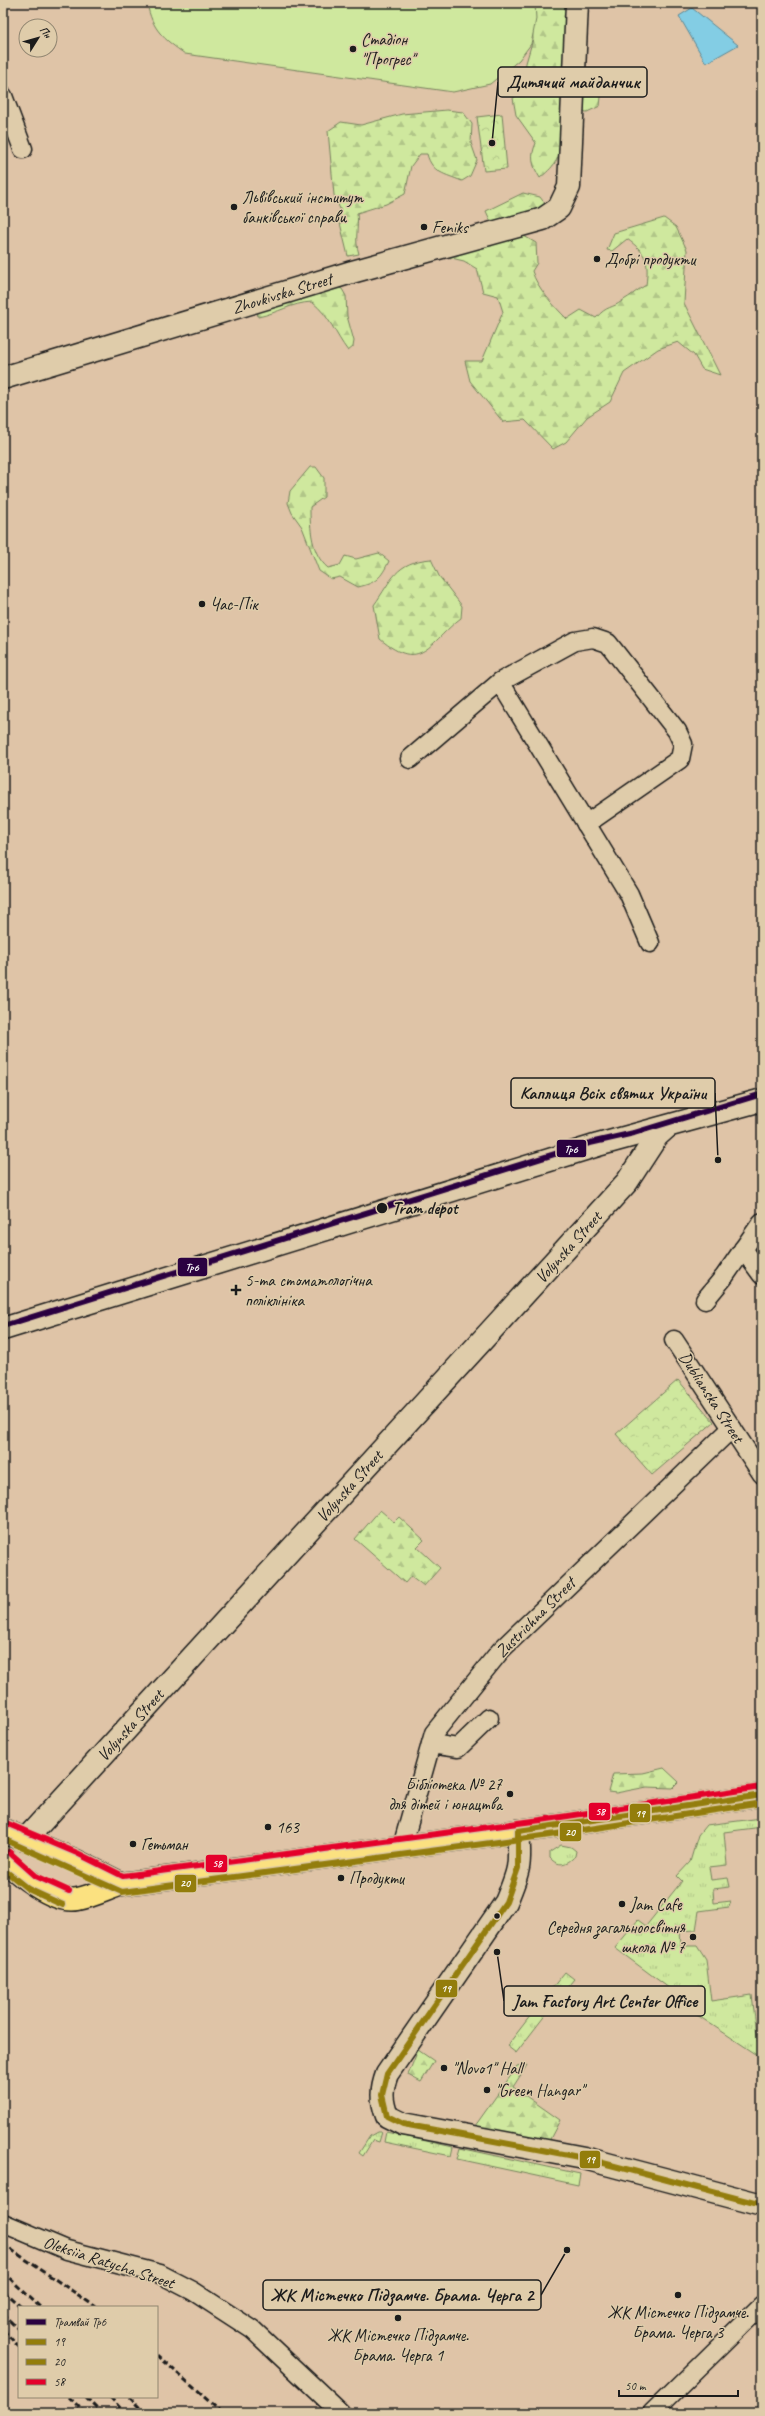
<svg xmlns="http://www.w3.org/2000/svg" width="765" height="2416" font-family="Caveat,sans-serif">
<defs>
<pattern id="grass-tufts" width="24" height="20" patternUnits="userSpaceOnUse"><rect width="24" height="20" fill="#cfe89e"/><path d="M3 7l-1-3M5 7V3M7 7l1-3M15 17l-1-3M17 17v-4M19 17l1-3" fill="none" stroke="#b1c688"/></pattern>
<pattern id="forest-firs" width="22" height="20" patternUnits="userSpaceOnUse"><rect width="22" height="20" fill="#cfe89e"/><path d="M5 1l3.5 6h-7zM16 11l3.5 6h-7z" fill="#b1c688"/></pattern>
<pattern id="park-crowns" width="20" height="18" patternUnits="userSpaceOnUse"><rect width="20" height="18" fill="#cfe89e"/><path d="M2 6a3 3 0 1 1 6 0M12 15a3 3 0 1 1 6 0" fill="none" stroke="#b1c688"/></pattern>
</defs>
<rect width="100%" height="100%" fill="#dfc4a7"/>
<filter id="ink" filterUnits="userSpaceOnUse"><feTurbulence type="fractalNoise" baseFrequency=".025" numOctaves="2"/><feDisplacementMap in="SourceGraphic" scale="8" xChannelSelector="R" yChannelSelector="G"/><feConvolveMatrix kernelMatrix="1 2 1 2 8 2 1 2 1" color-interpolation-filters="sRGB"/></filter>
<g filter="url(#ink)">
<!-- grass -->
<g fill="url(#grass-tufts)" stroke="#76825d">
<path d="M762,1818V1827L724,1832L727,1865L709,1867L711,1880L728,1878L730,1887L713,1889L714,1903L731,1901L729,1907L699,1911L696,1930L680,1931L681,1946H697L706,1960L711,2001L752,1995L758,2042L762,2043V2058L679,2003L673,1997V1991L615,1948L638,1920L646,1926L682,1881L677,1876L690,1862L698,1835L706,1825Z"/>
<path d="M561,1845L571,1847L576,1851L575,1856C567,1865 558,1867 550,1858V1852Z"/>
<path d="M565,1972L574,1979L556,2001L548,1993Z"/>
<path d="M541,2002L550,2009L516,2053L507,2046Z"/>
<path d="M377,2132H382L379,2142L373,2140L363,2156L359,2153L370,2136Z"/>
<path d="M386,2132L453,2147L451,2156L384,2142Z"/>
<path d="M460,2148L580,2174L578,2185L457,2159Z"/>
</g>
<!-- forest -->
<g fill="url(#forest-firs)" stroke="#76825d">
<path d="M531,3H573L582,86L596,88L601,97L600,106L587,112L579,111C574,120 567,129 564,139C556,161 559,162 540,178C532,165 530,157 536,143L516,115L513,98L523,92L526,63L533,39Z"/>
<path d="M447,110L463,112L472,124L471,143L477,160L470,176L462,181C445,174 432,173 427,154H420L411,166L405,194L386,204L357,213C359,230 354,238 359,254L348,256L340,223V209L334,195L328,131L341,122L361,125L402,114Z"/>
<path d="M523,193L540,197L546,205L543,209L503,222L490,220L486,211Z"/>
<path d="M664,218L676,227L687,250L684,303L720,375L702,369L694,355L678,342L658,349L624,373L610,402L587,417L566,442L553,449L525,420L503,422L470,381L465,361H482L503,312L498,296L483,292L477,269L464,261L447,257L524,236L536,243L537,263L532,271C537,288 554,306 567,319L581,310L596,318C607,305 612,309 622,301C631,296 637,290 646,285C649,262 647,253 627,239L612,251L607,250L614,233Z"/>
<path d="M327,282L342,289L346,296L347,316L354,341L353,347L348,351C335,334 330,316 312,302C291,303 278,313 258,317L256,305Z"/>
<path d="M310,467H316L324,478V497L310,507C310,528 311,554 328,568L340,565L345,556L356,559L379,553L389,561C381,578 376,583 358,587L340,577L331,579L319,571L302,527L292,513L288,503L290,491Z"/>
<path d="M431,559L439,576L462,606L461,618C429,642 422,674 380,639L374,605C392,580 395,562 431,559Z"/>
<path d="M380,1510L394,1522L399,1517L424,1540L417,1547L440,1568L424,1586L411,1576L405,1583L355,1539Z"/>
<path d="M664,1768L679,1782L673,1788L647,1787L616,1793L608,1792L613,1774L643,1773Z"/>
<path d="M418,2050L434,2061L421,2082L408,2075Z"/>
<path d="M527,2065L513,2087L560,2120L549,2141L475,2126L517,2067Z"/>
</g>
<!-- park -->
<g fill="url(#park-crowns)" stroke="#76825d">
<path d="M502,114L507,169L484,171L477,117Z"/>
<path d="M678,1380L714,1422L652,1475L616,1434Z"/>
</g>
<!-- pitch -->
<path fill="#cfe89e" stroke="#76825d" d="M147,3H535L536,19L531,44L519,60L490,84L453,92L185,54C164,39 152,30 147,3Z"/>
<!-- water -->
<path fill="#83cde4" stroke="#5a8694" d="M692,8L738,45L706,63L679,16Z"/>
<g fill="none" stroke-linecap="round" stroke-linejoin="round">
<!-- street casing -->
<g stroke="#1c1c1c" stroke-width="21">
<g id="street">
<path d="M3,96L23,149"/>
<path d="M500,682L629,894L650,943"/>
<path d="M410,759L500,682L575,641L593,638L608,643L677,731L683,744L680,759L586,824"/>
<path d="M743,1249L762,1275"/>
<path d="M705,1300L724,1277L762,1222"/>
<path d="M674,1340L762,1474"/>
<path d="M431,1744L458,1748L489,1718"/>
<path d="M402,1847L434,1733L501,1650L732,1428"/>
<path d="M3,2223L67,2250L160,2274L193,2291L253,2330L341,2413"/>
<path d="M652,2413L762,2305"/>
</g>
</g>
<!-- secondary casing -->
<g stroke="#1c1c1c" stroke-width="25">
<g id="secondary">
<path d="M3,378L352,272L543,219L559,208L569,187L577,3"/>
<path d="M3,1329L598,1145L762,1100"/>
<path d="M518,1831C521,1865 519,1871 506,1902L387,2074C381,2090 381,2100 387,2116L403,2124L584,2158L762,2205"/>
<path d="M25,1840L627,1182L657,1136L667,1127"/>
</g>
</g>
<!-- primary casing -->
<g stroke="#1c1c1c" stroke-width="25">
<g id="primary">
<path d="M3,1830L74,1860L122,1884"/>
<path d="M3,1857C17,1874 54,1904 78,1899C93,1896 107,1889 122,1884L542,1828L762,1795"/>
</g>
</g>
<!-- street -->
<use href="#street" stroke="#dfccaa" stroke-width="18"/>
<!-- secondary -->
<use href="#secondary" stroke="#dfccaa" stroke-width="22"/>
<!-- primary -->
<use href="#primary" stroke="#fbe180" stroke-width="22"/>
<!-- rail -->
<g stroke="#1c1c1c" stroke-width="3" stroke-dasharray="6 3" stroke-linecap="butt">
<path d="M3,2244L96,2307"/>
<path d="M3,2272L40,2307"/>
<path d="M3,2291L21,2307"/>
<path d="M3,2314L19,2330"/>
<path d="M3,2330L19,2347"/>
<path d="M157,2355L222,2413"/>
<path d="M69,2397L85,2413"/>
<path d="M86,2397L102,2413"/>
<path d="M110,2397L125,2413"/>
<path d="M130,2397L146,2413"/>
</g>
<!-- bus-1 casing -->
<g stroke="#dfccaa" stroke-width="9">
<g id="bus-1">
<path d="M518,1831V1868L506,1902L387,2074L382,2095L387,2116L403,2124L584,2158L762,2205"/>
<path d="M518,1831L762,1795"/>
</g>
</g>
<!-- bus-2 casing -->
<g stroke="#dfccaa" stroke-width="9">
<g id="bus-2">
<path d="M3,1839L122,1892L543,1836L762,1803"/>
<path d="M3,1869L28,1889L63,1905"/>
</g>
</g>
<!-- bus-3 casing -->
<g stroke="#dfccaa" stroke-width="9">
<g id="bus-3">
<path d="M6,1823L77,1853L123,1876L541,1820L761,1787"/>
<path d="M9,1852L36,1876L69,1891"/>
</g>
</g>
<!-- bus-1 -->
<use href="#bus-1" stroke="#937d0b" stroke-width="6"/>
<!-- bus-2 -->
<use href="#bus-2" stroke="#937d0b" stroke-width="6"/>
<!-- bus-3 -->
<use href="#bus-3" stroke="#e4002b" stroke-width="6"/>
<!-- tram-1 casing -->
<g stroke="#dfccaa" stroke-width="9">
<path id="tram-1" d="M3,1326L590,1143L634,1133L762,1094"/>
</g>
<!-- tram-1 -->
<use href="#tram-1" stroke="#2b0141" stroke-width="6"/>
</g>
</g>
<!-- markers -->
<g fill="#1c1c1c" stroke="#dfccaa" stroke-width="1.5">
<circle cx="353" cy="49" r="4"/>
<circle cx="234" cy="207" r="4"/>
<circle cx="424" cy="227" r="4"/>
<circle cx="597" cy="259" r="4"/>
<circle cx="202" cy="604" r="4"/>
<circle cx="382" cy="1208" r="6"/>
<path d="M234 1284h4v4h4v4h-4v4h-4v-4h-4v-4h4z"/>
<circle cx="510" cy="1794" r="4"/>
<circle cx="268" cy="1827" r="4"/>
<circle cx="133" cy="1844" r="4"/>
<circle cx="341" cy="1878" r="4"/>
<circle cx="622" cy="1904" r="4"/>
<circle cx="497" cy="1916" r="3.5"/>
<circle cx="693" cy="1937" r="4"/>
<circle cx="444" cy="2068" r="4"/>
<circle cx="487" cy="2090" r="4"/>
<circle cx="678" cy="2295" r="4"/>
<circle cx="398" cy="2318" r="4"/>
</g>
<g text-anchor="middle" stroke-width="3" stroke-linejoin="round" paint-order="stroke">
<!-- poi labels -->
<g font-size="17" fill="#1c1c1c" stroke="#dfccaa" text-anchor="start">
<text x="361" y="45">Стадіон<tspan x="361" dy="20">"Прогрес"</tspan></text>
<text x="242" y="203">Львівський інститут<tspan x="242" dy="20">банківської справи</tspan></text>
<text x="432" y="233">Feniks</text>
<text x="605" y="265">Добрі продукти</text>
<text x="210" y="610">Час-Пік</text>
<text x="245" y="1286">5-та стоматологічна<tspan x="245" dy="20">поліклініка</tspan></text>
<text x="502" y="1790" text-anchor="end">Бібліотека № 27<tspan x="502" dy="20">для дітей і юнацтва</tspan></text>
<text x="276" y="1833">163</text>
<text x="141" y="1850">Гетьман</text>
<text x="349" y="1884">Продукти</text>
<text x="630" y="1910">Jam Cafe</text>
<text x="685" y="1933" text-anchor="end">Середня загальноосвітня<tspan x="685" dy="20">школа № 7</tspan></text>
<text x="452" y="2074">"Novo1" Hall</text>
<text x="495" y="2096">"Green Hangar"</text>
<text x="678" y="2318" text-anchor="middle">ЖК Містечко Підзамче.<tspan x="678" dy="20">Брама. Черга 3</tspan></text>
<text x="398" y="2341" text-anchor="middle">ЖК Містечко Підзамче.<tspan x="398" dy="20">Брама. Черга 1</tspan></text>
</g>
<!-- street labels -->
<g font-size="17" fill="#1c1c1c" stroke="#dfccaa">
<text transform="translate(282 293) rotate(-17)" y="6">Zhovkivska Street</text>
<text transform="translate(568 1247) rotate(-48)" y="6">Volynska Street</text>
<text transform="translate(712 1397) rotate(57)" y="6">Dublianska Street</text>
<text transform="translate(349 1486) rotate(-48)" y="6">Volynska Street</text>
<text transform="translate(535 1617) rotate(-45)" y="6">Zustrichna Street</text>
<text transform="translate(130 1725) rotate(-48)" y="6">Volynska Street</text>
<text transform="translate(109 2262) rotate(18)" y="6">Oleksiia Ratycha Street</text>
</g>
<!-- stop labels -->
<g font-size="17" font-weight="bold" fill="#1c1c1c" stroke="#dfccaa" text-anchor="start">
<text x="392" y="1214">Tram depot</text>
</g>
</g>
<!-- callouts -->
<path fill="none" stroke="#1c1c1c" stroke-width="1.5" d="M492 143L498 82M718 1160L715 1093M497 1952L504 2001M567 2250L541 2295"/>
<g fill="#1c1c1c" stroke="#dfccaa" stroke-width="1.5">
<circle cx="492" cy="143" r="4"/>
<circle cx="718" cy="1160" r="4"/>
<circle cx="497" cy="1952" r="4"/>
<circle cx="567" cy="2250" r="4"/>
</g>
<g fill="#dfccaa" stroke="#1c1c1c" stroke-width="1.5">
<rect x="498" y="67" width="149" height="30" rx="4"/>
<rect x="511" y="1078" width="204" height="30" rx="4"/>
<rect x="504" y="1986" width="201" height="30" rx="4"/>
<rect x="263" y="2280" width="278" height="30" rx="4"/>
</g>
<g font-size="18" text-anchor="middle" font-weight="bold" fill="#1c1c1c">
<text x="573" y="88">Дитячий майданчик</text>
<text x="613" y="1099">Каплиця Всіх святих України</text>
<text x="605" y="2007">Jam Factory Art Center Office</text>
<text x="402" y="2301">ЖК Містечко Підзамче. Брама. Черга 2</text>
</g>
<g stroke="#dfccaa" stroke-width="1.5">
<rect x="556" y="1139" width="31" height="19" rx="4" fill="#2b0141"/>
<rect x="177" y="1257" width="31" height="20" rx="4" fill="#2b0141"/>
<rect x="588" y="1802" width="23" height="19" rx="4" fill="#e4002b"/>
<rect x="629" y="1803" width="22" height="20" rx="4" fill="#937d0b"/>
<rect x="559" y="1822" width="23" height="20" rx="4" fill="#937d0b"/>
<rect x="205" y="1854" width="23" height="19" rx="4" fill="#e4002b"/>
<rect x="174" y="1874" width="23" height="19" rx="4" fill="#937d0b"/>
<rect x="435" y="1979" width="23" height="19" rx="4" fill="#937d0b"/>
<rect x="579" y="2150" width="22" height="19" rx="4" fill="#937d0b"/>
</g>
<g font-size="11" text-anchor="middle" font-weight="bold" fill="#fff">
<text x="571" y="1153">Тр6</text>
<text x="192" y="1271">Тр6</text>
<text x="600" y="1815">58</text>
<text x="640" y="1817">19</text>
<text x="570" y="1836">20</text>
<text x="217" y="1867">58</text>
<text x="185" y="1887">20</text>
<text x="446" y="1992">19</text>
<text x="590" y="2163">19</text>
</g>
<!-- margin -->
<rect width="765" height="2416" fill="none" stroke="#dfccaa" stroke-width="16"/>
<rect x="8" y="8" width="749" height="2400" fill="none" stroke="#1c1c1c" stroke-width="1.5" filter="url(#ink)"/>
<!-- legend -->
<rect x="18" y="2306" width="140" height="92" fill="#dfccaa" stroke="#918671"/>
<rect x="26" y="2319" width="20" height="6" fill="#2b0141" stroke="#918671"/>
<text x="54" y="2326" font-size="12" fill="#1c1c1c">Трамвай Тр6</text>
<rect x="26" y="2339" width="20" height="6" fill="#937d0b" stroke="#918671"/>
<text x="54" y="2346" font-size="12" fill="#1c1c1c">19</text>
<rect x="26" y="2359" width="20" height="6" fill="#937d0b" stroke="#918671"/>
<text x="54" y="2366" font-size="12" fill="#1c1c1c">20</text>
<rect x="26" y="2379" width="20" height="6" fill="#e4002b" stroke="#918671"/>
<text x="54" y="2386" font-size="12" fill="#1c1c1c">58</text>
<!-- north arrow -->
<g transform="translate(38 38) rotate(53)"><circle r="19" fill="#dfccaa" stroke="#918671"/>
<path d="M0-3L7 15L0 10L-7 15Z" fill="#1c1c1c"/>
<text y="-6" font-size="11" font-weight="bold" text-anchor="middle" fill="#1c1c1c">Пн</text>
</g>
<!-- scale -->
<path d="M619 2390v6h119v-6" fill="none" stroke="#1c1c1c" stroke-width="2"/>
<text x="625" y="2390" font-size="12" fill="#1c1c1c" stroke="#dfccaa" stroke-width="3" paint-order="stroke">50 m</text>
</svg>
